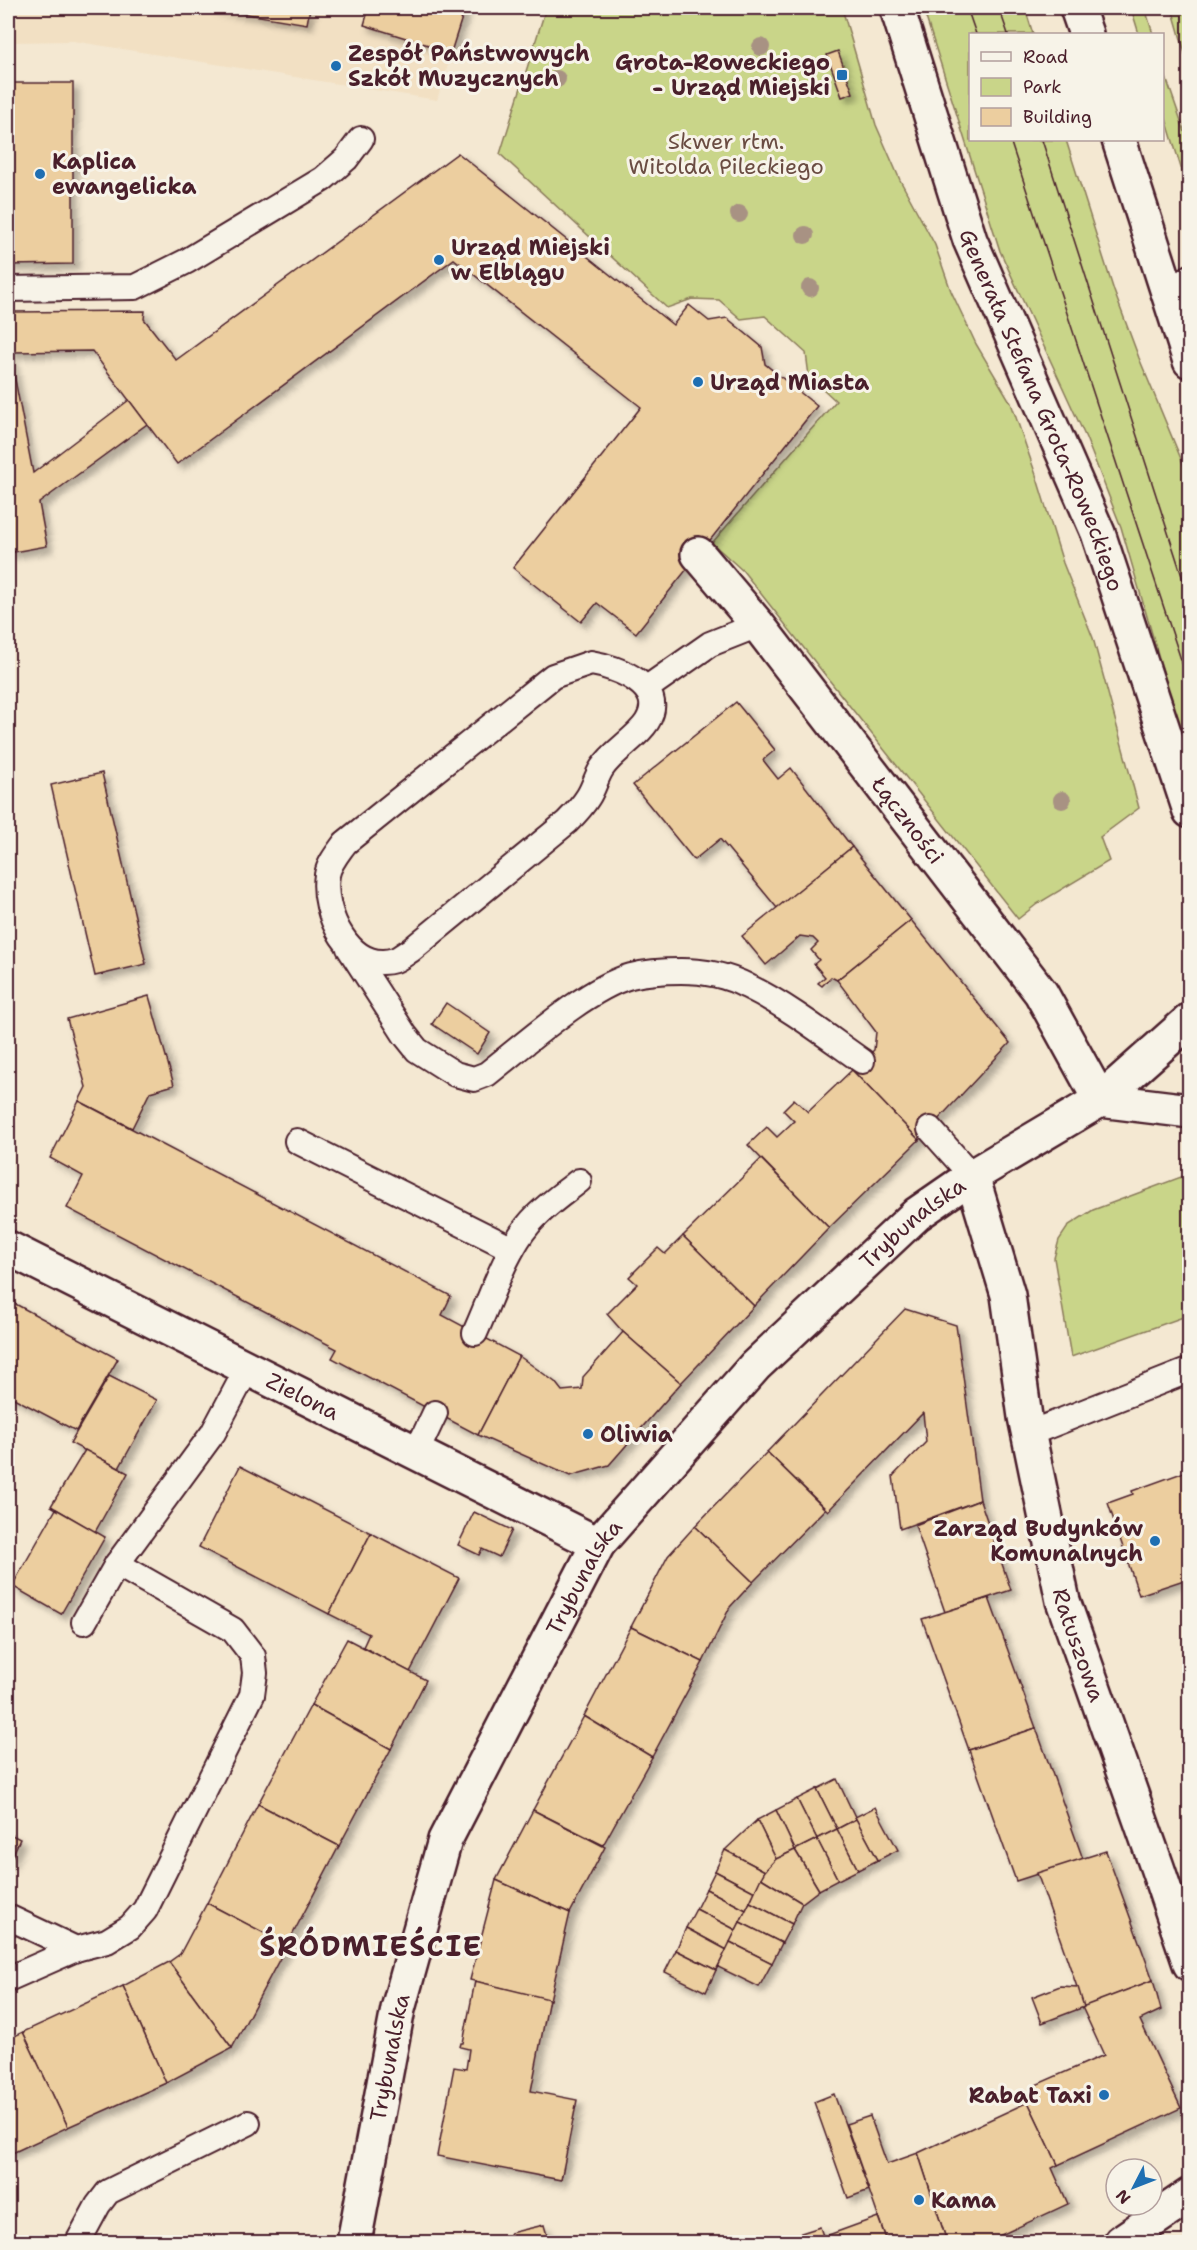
<svg xmlns="http://www.w3.org/2000/svg" width="1197" height="2250" font-family="'Shantell Sans',sans-serif">
<defs>
<filter id="shadow"><feDropShadow dx="5.5" dy="5.5" stdDeviation="3" flood-color="#0004"/></filter>
</defs>
<rect width="100%" height="100%" fill="#f4e8d2"/>
<filter id="ink" filterUnits="userSpaceOnUse"><feTurbulence type="fractalNoise" baseFrequency=".0167" numOctaves="2"/><feDisplacementMap in="SourceGraphic" scale="12" xChannelSelector="R" yChannelSelector="G"/><feConvolveMatrix kernelMatrix="1 2 1 2 8 2 1 2 1" color-interpolation-filters="sRGB"/></filter>
<g filter="url(#ink)">
<!-- built -->
<path fill="#f2e0c3" d="M20,8H466L437,100L73,41L11,42Z"/>
<!-- green -->
<g fill="#c9d589" stroke="#8a7a5a" stroke-width="1.5">
<path d="M546,8H842L876,125L900,180L935,245L951,291L976,344L1011,403L1036,475L1063,563L1093,638L1139,808L1100,837L1109,861L1037,904L1018,919L743,571L712,543L836,401L809,376L806,353L765,316L741,319L719,300L692,299L667,308L500,154Z"/>
<path d="M923,8H1025L1033,34H970V140H1066L1114,291L1139,358L1189,478V761L1121,527L1086,438L1000,251Z"/>
<path d="M1131,8H1145L1153,34H1139Z"/>
<path d="M1172,8H1189V67Z"/>
<path d="M1162,66L1189,144V194L1163,109Z"/>
<path d="M1189,1174V1315L1071,1357L1054,1258L1059,1240L1069,1225L1093,1210Z"/>
</g>
<!-- building -->
<g fill="#ecce9f" stroke="#4a1f2b" stroke-width="1.5" filter="url(#shadow)">
<path d="M211,8H310L307,24Z"/>
<path d="M369,8H465L451,52L364,25Z"/>
<path d="M838,51L853,93L842,97L827,55Z"/>
<path d="M8,83H73V264L8,265Z"/>
<path d="M458,153L673,325L689,305L709,321L727,318L762,347L765,364L817,406L636,633L597,603L581,622L513,568L641,407L454,259L177,464L92,351L10,352L8,343V312L145,311L144,319L176,360Z"/>
<path d="M8,343L33,473L129,400L147,424L39,503L47,546L8,553Z"/>
<path d="M736,702L775,750L763,760L778,779L791,768L852,847L777,908L720,839L694,860L633,785Z"/>
<path d="M102,773L146,964L95,976L51,785Z"/>
<path d="M852,847L911,920L837,980L831,977L822,986L818,983L825,977L814,964L819,960L811,950L818,943L813,938L800,936L766,965L742,936Z"/>
<path d="M911,920L1010,1043L919,1140L852,1070L874,1050L876,1032L837,980Z"/>
<path d="M149,996L174,1085L150,1092L132,1128L79,1101L86,1087L67,1019Z"/>
<path d="M446,1003L490,1033L477,1054L432,1024Z"/>
<path d="M852,1070L919,1140L829,1228L748,1145L767,1127L777,1137L794,1121L783,1110L794,1099L808,1112Z"/>
<path d="M79,1101L451,1296L442,1315L519,1356L478,1435L332,1358L337,1349L67,1208L83,1176L50,1158Z"/>
<path d="M761,1159L829,1228L754,1306L683,1236Z"/>
<path d="M683,1236L754,1306L681,1383L623,1332L607,1314L637,1284L629,1277L658,1248L665,1254Z"/>
<path d="M8,1300L118,1359L76,1431L8,1395Z"/>
<path d="M905,1309L956,1325L980,1500L900,1529L893,1476L926,1442L923,1413L828,1511L767,1452Z"/>
<path d="M623,1332L681,1383L609,1465L570,1476L478,1435L519,1356L555,1382L562,1391L582,1389L583,1377Z"/>
<path d="M109,1376L157,1400L119,1468L70,1443Z"/>
<path d="M85,1450L128,1473L95,1532L51,1506Z"/>
<path d="M767,1452L825,1509L753,1582L695,1526Z"/>
<path d="M240,1466L371,1533L329,1614L199,1547Z"/>
<path d="M1190,1470V1578L1139,1595L1108,1503L1133,1494L1132,1491Z"/>
<path d="M980,1500L1011,1590L945,1612L915,1525Z"/>
<path d="M56,1509L105,1537L61,1614L12,1586Z"/>
<path d="M474,1512L512,1530L499,1557L482,1549L479,1555L458,1545Z"/>
<path d="M695,1526L753,1582L730,1607L703,1662L631,1627L668,1556Z"/>
<path d="M371,1533L459,1578L410,1672L363,1647L369,1634L329,1614Z"/>
<path d="M989,1598L1036,1728L969,1750L922,1619Z"/>
<path d="M631,1627L703,1662L652,1757L584,1716Z"/>
<path d="M347,1639L426,1680L391,1749L311,1705Z"/>
<path d="M311,1705L391,1749L339,1846L258,1804Z"/>
<path d="M584,1716L652,1757L603,1845L533,1810Z"/>
<path d="M1036,1728L1083,1859L1016,1881L969,1750Z"/>
<path d="M837,1779L856,1819L837,1829L817,1789Z"/>
<path d="M817,1789L837,1829L817,1839L797,1799Z"/>
<path d="M797,1799L817,1839L795,1850L776,1810Z"/>
<path d="M258,1804L339,1846L287,1945L207,1903Z"/>
<path d="M875,1807L898,1850L878,1860L855,1817Z"/>
<path d="M533,1810L605,1847L570,1913L496,1880Z"/>
<path d="M776,1810L795,1850L776,1859L757,1820Z"/>
<path d="M856,1819L878,1860L858,1870L837,1829Z"/>
<path d="M757,1820L776,1859L765,1871L725,1850Z"/>
<path d="M837,1829L858,1870L838,1880L817,1839Z"/>
<path d="M8,1833L20,1839L8,1865Z"/>
<path d="M817,1839L838,1880L819,1890L795,1850Z"/>
<path d="M725,1850L765,1871L755,1892L715,1871Z"/>
<path d="M795,1850L819,1890L802,1903L761,1878L765,1871L776,1859Z"/>
<path d="M1106,1851L1153,1980L1084,2007L1037,1873Z"/>
<path d="M715,1871L755,1892L746,1910L706,1889Z"/>
<path d="M761,1878L802,1903L792,1924L750,1902Z"/>
<path d="M496,1880L570,1913L550,2000L470,1980Z"/>
<path d="M706,1889L746,1910L736,1930L696,1909Z"/>
<path d="M750,1902L792,1924L782,1943L740,1922Z"/>
<path d="M207,1903L287,1945L232,2048L169,1962L180,1954Z"/>
<path d="M696,1909L736,1930L727,1950L686,1928Z"/>
<path d="M740,1922L782,1943L772,1963L730,1942Z"/>
<path d="M686,1928L727,1950L716,1970L676,1950Z"/>
<path d="M730,1942L772,1963L759,1987L718,1967Z"/>
<path d="M676,1950L716,1970L706,1992L665,1972Z"/>
<path d="M169,1962L232,2048L166,2083L123,1986Z"/>
<path d="M1153,1980L1161,2010L1140,2020L1181,2108L1058,2165L1028,2102L1037,2098L1031,2087L1104,2055L1082,2007Z"/>
<path d="M475,1981L549,1999L531,2091L577,2100L561,2180L437,2156L454,2067L466,2069L469,2049L460,2047L461,2043H463Z"/>
<path d="M123,1986L166,2083L68,2127L23,2032Z"/>
<path d="M1060,1986L1078,1987L1084,2007L1042,2023L1032,1997Z"/>
<path d="M23,2032L68,2127L8,2155V2039Z"/>
<path d="M834,2094L869,2190L848,2198L814,2102Z"/>
<path d="M1028,2102L1058,2165L1052,2168L1068,2204L986,2242H947L918,2153Z"/>
<path d="M870,2116L887,2164L918,2153L947,2242H887L846,2124Z"/>
<path d="M878,2217L887,2242H825L823,2237Z"/>
<path d="M544,2225L549,2242H513L510,2233Z"/>
<path d="M820,2227L825,2242H773Z"/>
</g>
<g fill="none" stroke-linecap="round" stroke-linejoin="round">
<!-- lane casing -->
<g stroke="#4a1f2b" stroke-width="28">
<g id="lane">
<path d="M8,289L135,287L187,261L323,179L346,159L361,139"/>
<path d="M1168,296L1190,277"/>
<path d="M591,663C616,667 669,686 647,722C637,738 613,751 602,768C596,777 594,788 588,797C582,807 575,814 567,822L411,950C406,953 400,958 395,960C350,974 321,911 327,875C329,863 338,853 345,843L553,676Z"/>
<path d="M647,688L710,644L758,625"/>
<path d="M349,948L405,1035L417,1050L455,1074L474,1079L487,1074C524,1045 587,988 631,976C647,972 663,971 681,971C704,971 726,975 747,986C788,1006 825,1035 862,1061"/>
<path d="M930,1129L972,1176"/>
<path d="M297,1141L512,1249"/>
<path d="M475,1333C491,1298 505,1252 529,1224C543,1207 563,1194 579,1181"/>
<path d="M1028,1434L1190,1370"/>
<path d="M416,1453L435,1413"/>
<path d="M84,1622L117,1564L213,1433L247,1369"/>
<path d="M8,1917L76,1949"/>
<path d="M8,1979L76,1949L107,1941L130,1927L145,1910L252,1695L255,1673L253,1656L233,1630L117,1564"/>
<path d="M78,2242L98,2205L108,2192L248,2123"/>
</g>
</g>
<!-- street casing -->
<g stroke="#4a1f2b" stroke-width="38">
<g id="street">
<path id="s1" d="M698,554L758,625L1041,993L1100,1100"/>
<path d="M1100,1100L1190,1111"/>
<path id="s2" d="M972,1176L1008,1295L1025,1417L1063,1601L1157,1867L1190,1964"/>
<path id="s3" d="M8,1248L598,1544"/>
<path id="s4" d="M354,2242L398,2009L445,1840L598,1544L755,1366L917,1214L972,1176L1100,1100L1190,1020"/>
</g>
</g>
<!-- secondary casing -->
<g stroke="#4a1f2b" stroke-width="38">
<g id="secondary">
<path id="s5" d="M897,8L970,240L1098,533L1190,811"/>
<path d="M1077,8L1086,34"/>
<path d="M1119,140L1190,361"/>
<path d="M1121,2242L1190,2195"/>
</g>
</g>
<!-- lane -->
<use href="#lane" stroke="#f7f3e8" stroke-width="24"/>
<!-- street -->
<use href="#street" stroke="#f7f3e8" stroke-width="33"/>
<!-- secondary -->
<use href="#secondary" stroke="#f7f3e8" stroke-width="33"/>
<!-- tram -->
<g stroke="#4a1f2b" stroke-width="1.5">
<path d="M967,8L976,34"/>
<path d="M999,8L1008,34"/>
<path d="M1010,140L1190,687"/>
<path d="M1042,140L1190,601"/>
</g>
</g>
<!-- trees -->
<g fill="#a89283">
<circle cx="761" cy="47" r="9"/>
<circle cx="557" cy="79" r="9"/>
<circle cx="739" cy="214" r="9"/>
<circle cx="805" cy="235" r="9"/>
<circle cx="810" cy="288" r="9"/>
<circle cx="1062" cy="800" r="9"/>
</g>
</g>
<!-- markers -->
<g fill="#1f6fb2" stroke="#f7f3e8" stroke-width="2">
<circle cx="336" cy="66" r="6"/>
<rect x="836" y="69" width="12" height="12" rx="3"/>
<circle cx="40" cy="174" r="6"/>
<circle cx="439" cy="260" r="6"/>
<circle cx="698" cy="382" r="6"/>
<circle cx="588" cy="1434" r="6"/>
<circle cx="1155" cy="1541" r="6"/>
<circle cx="1104" cy="2095" r="6"/>
<circle cx="919" cy="2200" r="6"/>
</g>
<g text-anchor="middle" stroke-width="6" stroke-linejoin="round" paint-order="stroke">
<!-- poi labels -->
<g font-size="22" font-weight="bold" fill="#4a1f2b" stroke="#f7f3e8" text-anchor="start">
<text x="348" y="61">Zespół Państwowych<tspan x="348" dy="25">Szkół Muzycznych</tspan></text>
<text x="830" y="70" text-anchor="end">Grota-Roweckiego<tspan x="830" dy="25">- Urząd Miejski</tspan></text>
<text x="52" y="169">Kaplica<tspan x="52" dy="25">ewangelicka</tspan></text>
<text x="451" y="255">Urząd Miejski<tspan x="451" dy="25">w Elblągu</tspan></text>
<text x="710" y="390">Urząd Miasta</text>
<text x="600" y="1442">Oliwia</text>
<text x="1143" y="1536" text-anchor="end">Zarząd Budynków<tspan x="1143" dy="25">Komunalnych</tspan></text>
<text x="1092" y="2103" text-anchor="end">Rabat Taxi</text>
<text x="931" y="2208">Kama</text>
</g>
<!-- park labels -->
<g font-size="22" fill="#6a4c42" stroke="#f7f3e8">
<text x="726" y="149">Skwer rtm.<tspan x="726" dy="25">Witolda Pileckiego</tspan></text>
</g>
<!-- street labels -->
<g font-size="22" fill="#4a1f2b" stroke="#f7f3e8">
<text dy="8" stroke="none"><textPath href="#s5" startOffset="428">Generała Stefana Grota-Roweckiego</textPath></text>
<text dy="8" stroke="none"><textPath href="#s1" startOffset="339">Łączności</textPath></text>
<text dy="8" stroke="none"><textPath href="#s4" startOffset="1196">Trybunalska</textPath></text>
<text dy="8" stroke="none"><textPath href="#s3" startOffset="330">Zielona</textPath></text>
<text dy="8" stroke="none"><textPath href="#s4" startOffset="710">Trybunalska</textPath></text>
<text dy="8" stroke="none"><textPath href="#s2" startOffset="482">Ratuszowa</textPath></text>
<text dy="8" stroke="none"><textPath href="#s4" startOffset="188">Trybunalska</textPath></text>
</g>
<!-- district labels -->
<g font-size="28" font-weight="bold" letter-spacing="1.5" fill="#4a1f2b" stroke="#f7f3e8">
<text x="371" y="1956">ŚRÓDMIEŚCIE</text>
</g>
</g>
<!-- margin -->
<rect width="1197" height="2250" fill="none" stroke="#f7f3e8" stroke-width="30"/>
<rect x="15" y="15" width="1167" height="2220" fill="none" stroke="#4a1f2b" stroke-width="2" filter="url(#ink)"/>
<!-- legend -->
<rect x="969" y="33" width="195" height="108" fill="#f7f3e8" stroke="#b29e9c" stroke-width="1.5"/>
<rect x="981" y="52" width="30" height="9" fill="#f7f3e8" stroke="#b29e9c" stroke-width="1.5"/>
<text x="1023" y="63" font-size="18" fill="#4a1f2b">Road</text>
<rect x="981" y="78" width="30" height="18" fill="#c9d589" stroke="#b29e9c" stroke-width="1.5"/>
<text x="1023" y="93" font-size="18" fill="#4a1f2b">Park</text>
<rect x="981" y="108" width="30" height="18" fill="#ecce9f" stroke="#b29e9c" stroke-width="1.5"/>
<text x="1023" y="123" font-size="18" fill="#4a1f2b">Building</text>
<!-- north arrow -->
<g transform="translate(1134 2187) rotate(228)"><circle r="28" fill="#f7f3e8" stroke="#b29e9c" stroke-width="1.5"/>
<path d="M0-4.5L10 22L0 15L-10 22Z" fill="#1f6fb2"/>
<text y="-9" font-size="16" font-weight="bold" text-anchor="middle" fill="#4a1f2b">N</text>
</g>
</svg>
